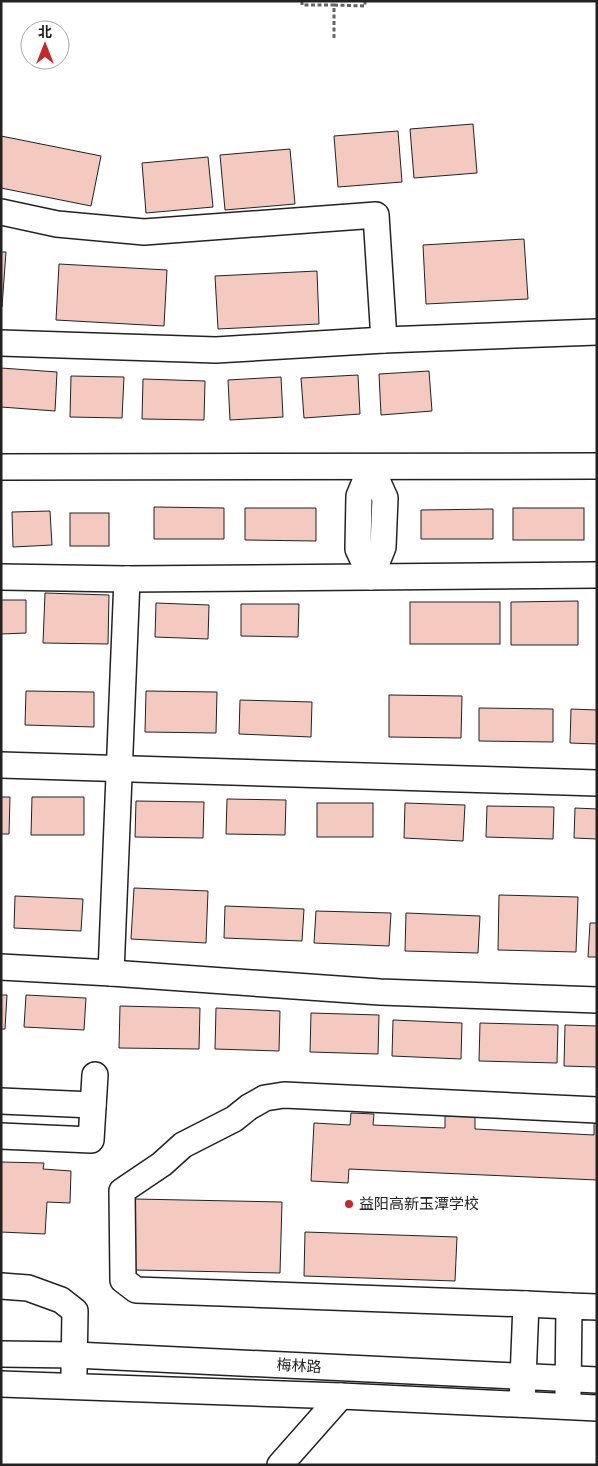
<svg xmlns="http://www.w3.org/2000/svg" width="598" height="1466" font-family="Quicksand,'Noto Sans SC',sans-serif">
<rect width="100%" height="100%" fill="#fff"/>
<!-- building -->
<g fill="#f3c9c0" stroke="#222">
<path d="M473,124L477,173L414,178L410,129Z"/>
<path d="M398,131L402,182L338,187L334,136Z"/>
<path d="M1,136L101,156L91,206L1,188Z"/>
<path d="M290,149L295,204L225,210L220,155Z"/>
<path d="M208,157L213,207L146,213L142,163Z"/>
<path d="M524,239L528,299L426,304L423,245Z"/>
<path d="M1,252H6L2,307L1,306Z"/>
<path d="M59,264L167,270L164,326L56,320Z"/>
<path d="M317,271L319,324L218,329L215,276Z"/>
<path d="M1,368L57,372L55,411L1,407Z"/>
<path d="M429,371L432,411L381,415L379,374Z"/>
<path d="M358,375L360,414L304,418L301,378Z"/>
<path d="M71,376L124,377L122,418L70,417Z"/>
<path d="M281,377L283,417L230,420L228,380Z"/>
<path d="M143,379L205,381L204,420L142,419Z"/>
<path d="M154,507L224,508V539H154Z"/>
<path d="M245,508H316V541L245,540Z"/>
<rect x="513" y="508" width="71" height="32"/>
<path d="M493,509V539H421V510Z"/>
<path d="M50,511L52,545L13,547L12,512Z"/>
<rect x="70" y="513" width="39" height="33"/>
<path d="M45,593L109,595L108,644L43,643Z"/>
<path d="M1,600H26V633L1,634Z"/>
<path d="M578,601V645H511V602Z"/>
<rect x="410" y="602" width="90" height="42"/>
<path d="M156,603L209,605L208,639L155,637Z"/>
<path d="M241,604H299L298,637L241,636Z"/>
<path d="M26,691L94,692V727L25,725Z"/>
<path d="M146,691L217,692L216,733L145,732Z"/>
<path d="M389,695L462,696L461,738L389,737Z"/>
<path d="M240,700L312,702L311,737L239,734Z"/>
<path d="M479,708L553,709V742L479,741Z"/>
<path d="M571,709L597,710V744L570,743Z"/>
<path d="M1,797H10L9,834H1Z"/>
<path d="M32,797H84V835H31Z"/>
<path d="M227,799L286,800L285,835L226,834Z"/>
<path d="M136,801L204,802L203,838L135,837Z"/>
<rect x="317" y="803" width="56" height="34"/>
<path d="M405,803L465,805L463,841L404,838Z"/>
<path d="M487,806L554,807L553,839L486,837Z"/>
<path d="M575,808L597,809V839L574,838Z"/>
<path d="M134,888L208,891L206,943L131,939Z"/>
<path d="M499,895L578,897L576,952L498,950Z"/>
<path d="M15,896L83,899L81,931L14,928Z"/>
<path d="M225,906L304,909L302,941L224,938Z"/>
<path d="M316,911L391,913L389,946L314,943Z"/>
<path d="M406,913L480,916L478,953L405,951Z"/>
<path d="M590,923H597V957H588Z"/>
<path d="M1,995H7L5,1029H1Z"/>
<path d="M26,995L86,998L84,1030L24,1027Z"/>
<path d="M120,1006L200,1008L199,1049L119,1048Z"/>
<path d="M216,1008L280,1011L279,1051L215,1049Z"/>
<path d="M311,1013L379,1015L378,1054L310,1052Z"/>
<path d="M393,1020L462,1023L461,1059L392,1056Z"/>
<path d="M480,1023L558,1025L557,1063L479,1061Z"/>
<path d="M565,1025L597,1026V1067L564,1066Z"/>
<path d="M351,1113L374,1114L373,1125L445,1128V1116L475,1117V1129L594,1135V1123H597V1180L349,1169L348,1183L311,1181L314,1123L350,1125Z"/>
<path d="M1,1162L44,1163L43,1169L71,1171L70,1203L47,1202L45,1234L1,1232Z"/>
<path d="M135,1199L282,1202L280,1273L134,1270Z"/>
<path d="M305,1232L457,1237L455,1281L304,1276Z"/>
</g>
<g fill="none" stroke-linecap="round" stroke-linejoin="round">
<!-- minor casing -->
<g stroke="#222" stroke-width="28">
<g id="minor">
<path d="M1,212L57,224L144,232L376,215L384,340"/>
<path d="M1,343L216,350L384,340L597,332"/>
<path d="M1,467L597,466"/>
<path d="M371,467L385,498L383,547L371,577L358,549L359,496Z"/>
<path d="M1,577L127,579L597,575"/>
<path d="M1,765L597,783"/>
<path d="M1,967L111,973L127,579"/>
<path d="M111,973L380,992L597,1000"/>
<path d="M1,1101L93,1105"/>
<path d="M1,1136L91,1140L95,1075"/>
<path d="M1,1286L28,1288L61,1300L75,1311L74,1372"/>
<path d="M526,1304L569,1306"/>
<path d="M1,1354L75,1355L597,1380"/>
<path d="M1,1384L341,1396L597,1408"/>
<path d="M568,1394L569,1306L597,1307"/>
<path d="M522,1404L526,1304L136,1290L123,1280L122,1191L162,1164L183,1145L234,1119L249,1107L265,1098L284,1095L597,1110"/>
<path d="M280,1465L341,1396"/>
</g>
</g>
<!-- path -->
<g stroke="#646464" stroke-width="3" stroke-dasharray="4 2.5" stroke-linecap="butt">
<path d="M302,1V5H334V40"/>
<path d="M334,5L365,6V1"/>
</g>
<!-- minor -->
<use href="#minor" stroke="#fff" stroke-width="25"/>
</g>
<!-- markers -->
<circle fill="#c62828" stroke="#fff" stroke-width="2" cx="349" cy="1204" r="5"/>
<g text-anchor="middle" stroke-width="4" stroke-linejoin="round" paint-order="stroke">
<!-- poi labels -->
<g font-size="15" fill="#222" stroke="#fff" text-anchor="start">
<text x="359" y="1209">益阳高新玉潭学校</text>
</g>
<!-- street labels -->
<g font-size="15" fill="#222" stroke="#fff">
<text transform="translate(299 1366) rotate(3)" y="5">梅林路</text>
</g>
</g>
<!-- border -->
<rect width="598" height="1466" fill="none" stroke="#222222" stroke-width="5"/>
<!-- north arrow -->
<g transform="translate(45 45)"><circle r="24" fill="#ffffff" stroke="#a7a7a7"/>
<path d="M0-4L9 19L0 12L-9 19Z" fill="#c62828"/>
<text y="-8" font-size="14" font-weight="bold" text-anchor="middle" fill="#222222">北</text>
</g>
</svg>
